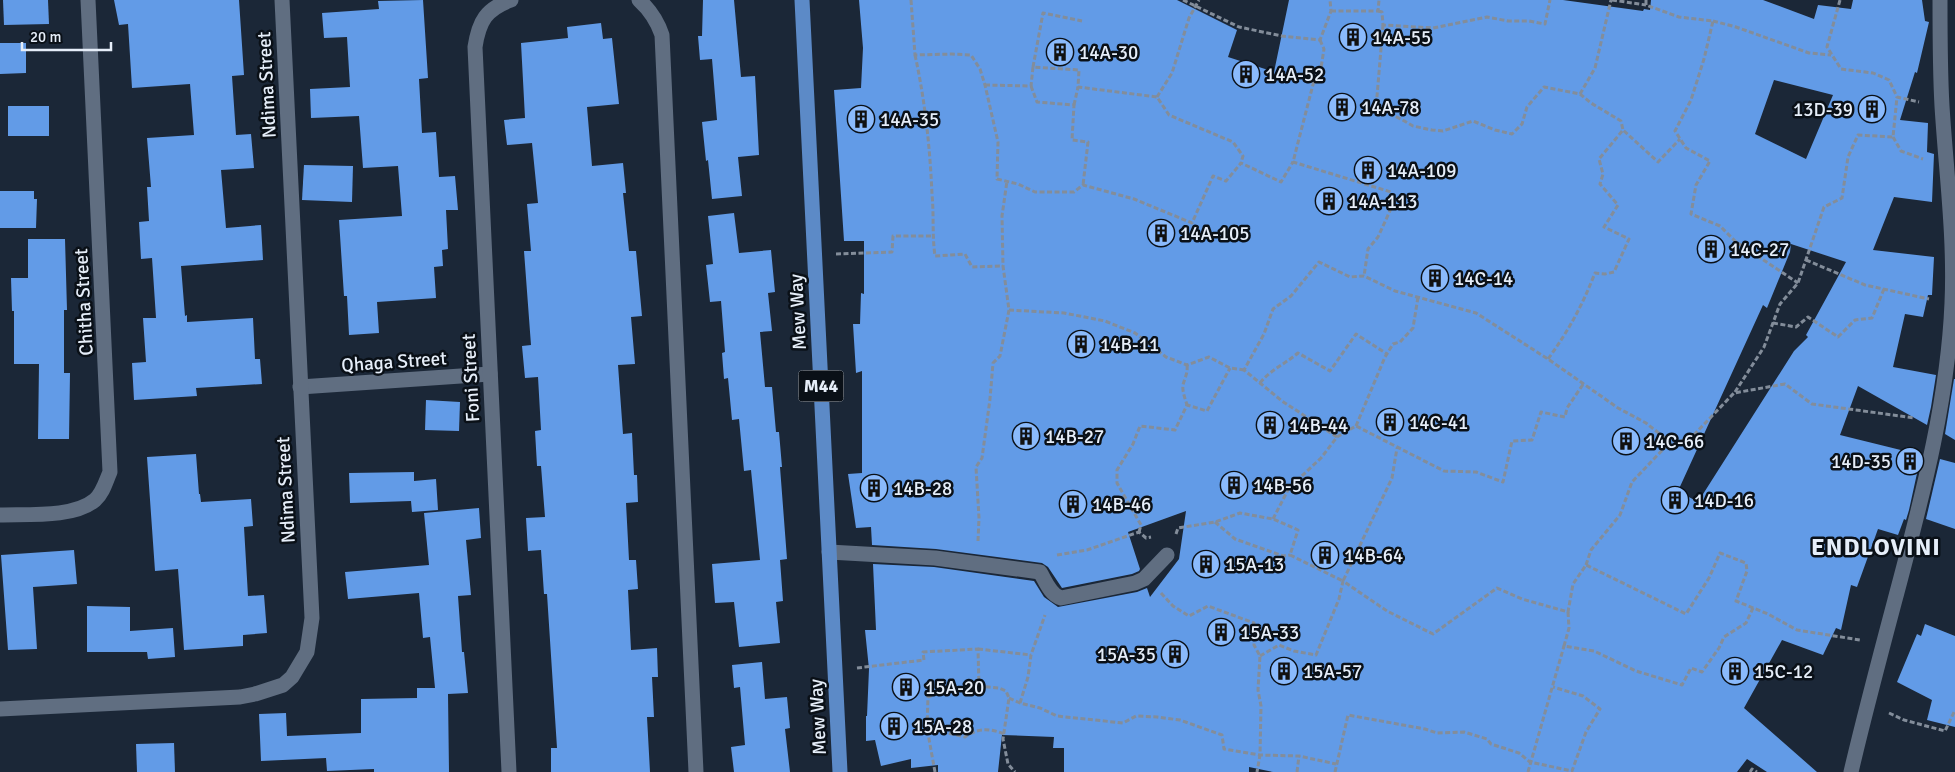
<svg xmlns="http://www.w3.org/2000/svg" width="1955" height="772" font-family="Signika,sans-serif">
<rect width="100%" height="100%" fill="#1b2737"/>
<!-- building -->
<g fill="#629be7" fill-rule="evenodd">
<path d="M3,0H48L49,24L4,25Z"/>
<path d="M114,0H239L244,75L232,76L236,135L251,134L254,168L221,170L226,228L261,225L263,260L181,266L185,316L187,315V322L253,318L255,359H260L262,384L196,388L197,396L134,400L132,363L146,362L143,318H156L152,258L141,259L139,222L149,221L147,187H151L147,138L194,135L190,84L132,88L128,24L119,25Z"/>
<path d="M423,0L428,78L419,79L422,133L436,132L439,177L455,176L458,210H446L448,249L442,250L443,266L434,267L436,298L377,302L379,333L349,335L347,296H344L339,220L402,216L398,166L363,168L359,116L311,118L310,89L350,87L347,37L324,38L322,13L379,9L378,1Z"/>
<path d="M703,0H734L741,77L755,76L759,155L738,157L742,196L712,199L708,160L706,161L702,122L717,120L712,59L700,60L698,36H702Z"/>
<path d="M859,0H1177L1237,30L1228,57L1274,72L1289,0H1563L1643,11L1644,9L1650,10L1651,0H1763L1814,19L1818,5L1851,9L1853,0H1922L1925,21L1929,22L1917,73L1915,72L1900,120L1928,123L1927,152L1934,154L1932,202L1894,197L1873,250L1934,257L1932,295H1928L1923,317L1905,314L1893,367L1936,375L1931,407L1927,425L1858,386L1840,435L1921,455L1909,510L1906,520L1904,519L1898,535L1878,529L1857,587L1851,585L1841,630L1836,628L1823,655L1782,640L1744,708L1817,772H1767L1747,759L1737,772H1273L1249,767V772H1064V748H1053L1054,737L1002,735L998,772H938V765L911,768V759L881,766L875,740L866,741V716H867L869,669L865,630H876L873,564L934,567L1034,581L1044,597L1058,607L1137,592L1147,588L1150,597L1179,559L1186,511L1128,532L1140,569L1139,571L1132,574L1062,588L1048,567L1042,563L936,549L872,545L871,527L856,528L848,474L862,473V371L856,373L853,324H860L861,293L864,294V241H844L834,90L861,88L863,48ZM1774,80L1833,95L1806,159L1755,134ZM1791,244L1846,262L1806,335L1808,337L1794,351L1698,502L1678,491L1763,305L1767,308L1790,252Z"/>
<path d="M601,23L603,39L612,38L619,104L587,107L592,166L623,163L626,193H623L629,251H636L642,316L631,317L635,364L618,365L623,434L632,433L634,475H637L638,502L626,503L629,560H636L638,589L628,590L631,650L657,648L658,677H652L654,717H647L650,772H551V748H557L547,594H544L541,550L528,551L526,518L545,517L541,466H537L535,431L541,430L538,377L525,378L522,346L531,345L524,251H531L527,204L538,203L532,143L507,145L504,120L525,118L521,43L568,38L567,27Z"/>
<path d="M0,43H26V73L0,74Z"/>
<rect x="8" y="106" width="41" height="30"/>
<path d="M304,165L353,166L352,202L302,200Z"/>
<path d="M0,191H34V199H37L36,228H0Z"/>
<path d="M734,213L739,253L771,250L775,292L768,293L772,331L760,332L765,387H772L776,432H779L782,467H780L787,559L780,560L783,601L776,602L780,643L739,647L734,602L715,603L712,564L760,560L751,470L744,471L739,419L732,420L728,378L724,379L722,353L725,352L721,301L710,302L706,265L713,264L708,216Z"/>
<path d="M28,239H65L67,310H64V373H70L69,439H38L39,364H14V311H12L11,278H28Z"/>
<path d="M1954,379H1955V440L1945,434Z"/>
<path d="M426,400L460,402L459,431L425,430Z"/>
<path d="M196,454L199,494H200L201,502L251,499L253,526L244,527L248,596L264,595L267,633L243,635V646L184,650L178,569L155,571L147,457Z"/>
<path d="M1940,459L1955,463V529L1926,519Z"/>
<path d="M414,472V481L436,479L438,510L412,512L411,501L350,503L349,473Z"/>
<path d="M479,508L481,538L466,540L471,595L458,596L462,652H464L468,693L448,694L449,772H374V769L327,771L326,758L261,761L259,714L286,713L287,736L361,733V699L417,698V688H435L430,637L423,638L419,593L348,599L345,572L429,565L424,513Z"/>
<path d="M74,550L77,584L33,587L37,649L8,650L1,555Z"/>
<path d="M87,606L130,607V631L173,628L175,657L148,659L147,652H87Z"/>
<path d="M1925,624L1955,636V727L1927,720L1932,700L1897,682L1917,634L1921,636Z"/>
<path d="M762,662L765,699L787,697L790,728L785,729L790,772H734L731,747L745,745L740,687L734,688L732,665Z"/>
<path d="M174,743L175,772H137L136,744Z"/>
</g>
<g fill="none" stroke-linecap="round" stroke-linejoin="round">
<!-- path -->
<g stroke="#838d9a" stroke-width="3" stroke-dasharray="5 2.5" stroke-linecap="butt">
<path d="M911,0L915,55L952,54L971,55L980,69L985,85L998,142L997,179L1018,184L1035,192H1074L1083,185L1134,199L1192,223L1213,176L1226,181L1241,163L1281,182L1293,162"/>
<path d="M1183,0L1239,27L1282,36L1320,40L1331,11L1330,0"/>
<path d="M1612,0L1646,5"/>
<path d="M1646,0V5L1679,17L1713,21L1704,59L1691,100L1675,131L1686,148L1710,161L1696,185L1691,214L1720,226L1735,241L1798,283"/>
<path d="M1840,0L1827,47L1841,69L1873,73L1889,80L1897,97L1919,102"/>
<path d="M1331,11H1378L1379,0"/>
<path d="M1378,11L1382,12L1383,25L1433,28L1487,17L1508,21H1529L1545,24L1550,0"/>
<path d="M1713,21L1736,27L1809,53L1831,55"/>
<path d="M1383,25L1376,108L1401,119L1413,126L1432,130L1443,131L1473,121L1495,130L1512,134L1522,124L1527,107L1544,87L1580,94L1591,103L1621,121L1623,130"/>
<path d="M1320,40L1324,49L1321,68L1316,73L1293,162L1391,192L1394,202L1378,237L1368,249L1364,276"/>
<path d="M915,55C925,100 930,148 932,194C934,215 932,235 935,256L965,254L972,267L1003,266"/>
<path d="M1033,67L1043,13L1082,21"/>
<path d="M985,85L1031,86L1033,67L1079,70L1078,87L1157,97L1169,115L1233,142L1243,156L1241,163"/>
<path d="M1031,86L1037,102L1074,105L1072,140L1088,142L1083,185"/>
<path d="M1580,94L1595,68L1611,0"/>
<path d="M1157,97L1172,73L1189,18L1199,0"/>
<path d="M1074,105L1078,87"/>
<path d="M1893,137L1901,151L1923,159"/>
<path d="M836,254L892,252L893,236H932"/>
<path d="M1806,260L1865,285L1929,299"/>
<path d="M1009,310L1064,313L1105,321L1135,333L1166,357L1187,365L1209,357L1230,368L1244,370"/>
<path d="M1773,323L1796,327L1808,317L1838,337L1855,320L1872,318L1884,289"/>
<path d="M1548,359C1569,330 1582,306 1595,273L1605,274L1614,272L1629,239L1604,227L1618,205L1600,184L1603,174L1599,159L1623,130L1658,162L1680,139"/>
<path d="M1187,365C1188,373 1185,377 1183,385C1182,391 1185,398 1187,405"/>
<path d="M1260,383C1270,370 1285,364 1298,353L1330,371L1356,334L1387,354"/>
<path d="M1735,392L1764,347L1780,304L1798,283L1824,207L1842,198L1848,157L1858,135L1893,137L1897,97"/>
<path d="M1356,426L1385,357L1393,344L1400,342L1413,328L1418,297"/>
<path d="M1337,437L1282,401L1244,370L1264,334L1273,309L1291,296L1319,262L1350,277L1364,276L1395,291L1476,313L1548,359L1618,408L1646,423L1670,442L1689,440L1734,393L1785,384L1812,404L1915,418"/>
<path d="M1273,519L1289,488L1321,458L1337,437L1356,426L1444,471L1476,472L1503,482L1512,441L1532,440L1541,412L1565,417L1567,408L1584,383"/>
<path d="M1215,522L1235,539L1283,556L1290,555"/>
<path d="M1139,532L1141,525L1117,483V470L1133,444L1140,426L1175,430L1187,405L1207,411L1230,368"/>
<path d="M1176,534L1178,528L1215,522L1240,513L1273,519L1298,530L1290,555L1343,581L1392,478L1397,448"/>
<path d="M978,541L979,518L976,467L982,458L990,399L993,363L1000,356L1009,310L1003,266L1002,216L1007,181"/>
<path d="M1057,555L1087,550L1139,532L1146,538L1151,537"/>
<path d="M1586,565L1591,550L1620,515L1632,482L1670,442"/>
<path d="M1161,593L1173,606L1189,616L1208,606L1254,623V645L1260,656L1258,690L1261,706L1260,755L1257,772"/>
<path d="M1568,612L1569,628L1564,646L1594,651L1636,671L1682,685L1691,668L1702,672L1719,648L1724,637L1746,623L1753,608"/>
<path d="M978,649L1031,655"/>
<path d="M1260,656L1279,645L1294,651L1316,655L1339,599L1343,581L1387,611L1433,634L1497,588L1522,599L1568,612L1573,584L1586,565L1686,614L1709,578L1720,553L1746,563L1747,571L1736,601L1768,614L1797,630L1860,640"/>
<path d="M857,668L924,660L923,652L978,649L979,686"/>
<path d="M1009,698L1020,703L1040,708L1057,716L1123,723L1136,716L1157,717L1180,720L1222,735L1224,749L1260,755L1299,756L1336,764"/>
<path d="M1020,703L1028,677L1031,655L1045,615"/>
<path d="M1889,713L1904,720L1945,731L1955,710"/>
<path d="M927,728L965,737C977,728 990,728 1004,734"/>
<path d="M935,772L927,728L928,697L950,689L979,686L999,688L1006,691L1009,698L1003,739L1008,764L1015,772"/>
<path d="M1297,772L1299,756"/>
<path d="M1335,772L1348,715L1425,729L1437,733L1464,732L1487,739L1491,744L1519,753L1530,762L1572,771L1586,732L1600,709L1583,696L1553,687"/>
<path d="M1528,772L1564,646"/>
<path d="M1750,772L1752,769L1757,772"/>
</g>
<!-- minor -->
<g stroke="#606e81" stroke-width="15">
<path d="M639,0C650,10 657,20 662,35L696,772"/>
<path d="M300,387L490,374"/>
<path d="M0,515C27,514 74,518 95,500C103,493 106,481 110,472L88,0"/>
<path d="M829,552L935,558L1040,572C1045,580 1050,595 1061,598L1135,583L1144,579L1167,555"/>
<path d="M0,709L240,697L255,694L283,685L292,677L307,652L312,618L282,0"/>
<path d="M509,772L475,47C479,21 486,9 511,0"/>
<path d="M1851,772C1866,708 1883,645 1900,581C1924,490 1948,397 1952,303C1955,238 1946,171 1942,106C1940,71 1940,35 1940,0"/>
</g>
<!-- major -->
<path stroke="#5c8ac7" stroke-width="15" d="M802,0L840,772"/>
</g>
<!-- icons -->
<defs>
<g id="building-disc" transform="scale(1.4375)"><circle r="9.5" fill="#8abafc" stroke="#0a1017"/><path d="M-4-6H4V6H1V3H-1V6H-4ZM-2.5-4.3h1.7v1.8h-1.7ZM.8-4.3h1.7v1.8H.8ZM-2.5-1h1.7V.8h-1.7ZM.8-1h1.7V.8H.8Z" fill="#111"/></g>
</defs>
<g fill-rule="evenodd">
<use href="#building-disc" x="1353" y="37"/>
<use href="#building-disc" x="1060" y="52"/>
<use href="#building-disc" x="1246" y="74"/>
<use href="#building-disc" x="1342" y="107"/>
<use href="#building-disc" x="1872" y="109"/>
<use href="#building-disc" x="861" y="119"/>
<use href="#building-disc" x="1368" y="170"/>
<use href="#building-disc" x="1329" y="201"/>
<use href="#building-disc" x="1161" y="233"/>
<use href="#building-disc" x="1711" y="249"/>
<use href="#building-disc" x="1435" y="278"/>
<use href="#building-disc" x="1081" y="344"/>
<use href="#building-disc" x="1390" y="422"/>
<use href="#building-disc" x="1270" y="425"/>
<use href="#building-disc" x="1026" y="436"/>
<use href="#building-disc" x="1626" y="441"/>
<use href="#building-disc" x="1910" y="461"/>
<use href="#building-disc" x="1234" y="485"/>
<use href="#building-disc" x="874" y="488"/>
<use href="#building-disc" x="1675" y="500"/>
<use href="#building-disc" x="1073" y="504"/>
<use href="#building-disc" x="1325" y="555"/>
<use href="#building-disc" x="1206" y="564"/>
<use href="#building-disc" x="1221" y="632"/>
<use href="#building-disc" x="1175" y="654"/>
<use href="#building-disc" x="1284" y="671"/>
<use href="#building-disc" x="1735" y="671"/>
<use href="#building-disc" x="906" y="687"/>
<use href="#building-disc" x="894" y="726"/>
</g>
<g text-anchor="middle" stroke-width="5" stroke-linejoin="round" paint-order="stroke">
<!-- shield labels -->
<rect fill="#0a1017" stroke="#a4abb5" stroke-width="1" x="798.5" y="370.5" width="45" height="31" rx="4"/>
<g font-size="18" font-weight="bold" fill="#e6eef9">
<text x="821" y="392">M44</text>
</g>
<!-- poi labels -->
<g font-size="19" fill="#e6eef9" stroke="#0a1017" text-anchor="start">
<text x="1372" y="44">14A-55</text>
<text x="1079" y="59">14A-30</text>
<text x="1265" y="81">14A-52</text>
<text x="1361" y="114">14A-78</text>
<text x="1853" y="116" text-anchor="end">13D-39</text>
<text x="880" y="126">14A-35</text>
<text x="1387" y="177">14A-109</text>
<text x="1348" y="208">14A-113</text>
<text x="1180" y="240">14A-105</text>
<text x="1730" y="256">14C-27</text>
<text x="1454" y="285">14C-14</text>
<text x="1100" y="351">14B-11</text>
<text x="1409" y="429">14C-41</text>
<text x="1289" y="432">14B-44</text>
<text x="1045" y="443">14B-27</text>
<text x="1645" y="448">14C-66</text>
<text x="1891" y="468" text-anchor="end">14D-35</text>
<text x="1253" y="492">14B-56</text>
<text x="893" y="495">14B-28</text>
<text x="1694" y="507">14D-16</text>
<text x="1092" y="511">14B-46</text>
<text x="1344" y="562">14B-64</text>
<text x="1225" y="571">15A-13</text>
<text x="1240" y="639">15A-33</text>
<text x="1156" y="661" text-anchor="end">15A-35</text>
<text x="1303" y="678">15A-57</text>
<text x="1754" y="678">15C-12</text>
<text x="925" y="694">15A-20</text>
<text x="913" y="733">15A-28</text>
</g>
<!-- street labels -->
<g font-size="19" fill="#e6eef9" stroke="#0a1017">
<text transform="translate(266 85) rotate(-93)" y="7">Ndima Street</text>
<text transform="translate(83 302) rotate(-93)" y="7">Chitha Street</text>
<text transform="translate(797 312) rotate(-93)" y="7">Mew Way</text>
<text transform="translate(394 361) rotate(-4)" y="7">Qhaga Street</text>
<text transform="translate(470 378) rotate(-93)" y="7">Foni Street</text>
<text transform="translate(285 490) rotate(-93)" y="7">Ndima Street</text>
<text transform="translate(817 717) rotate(-93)" y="7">Mew Way</text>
</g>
<!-- district labels -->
<g font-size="24" font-weight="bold" letter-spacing="1" fill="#e6eef9" stroke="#0a1017">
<text x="1876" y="555">ENDLOVINI</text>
</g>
</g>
<!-- scale -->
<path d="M22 42v8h89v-8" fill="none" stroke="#e6eef9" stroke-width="2.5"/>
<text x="30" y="42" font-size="15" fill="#e6eef9" stroke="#0a1017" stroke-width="4" paint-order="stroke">20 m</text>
</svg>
